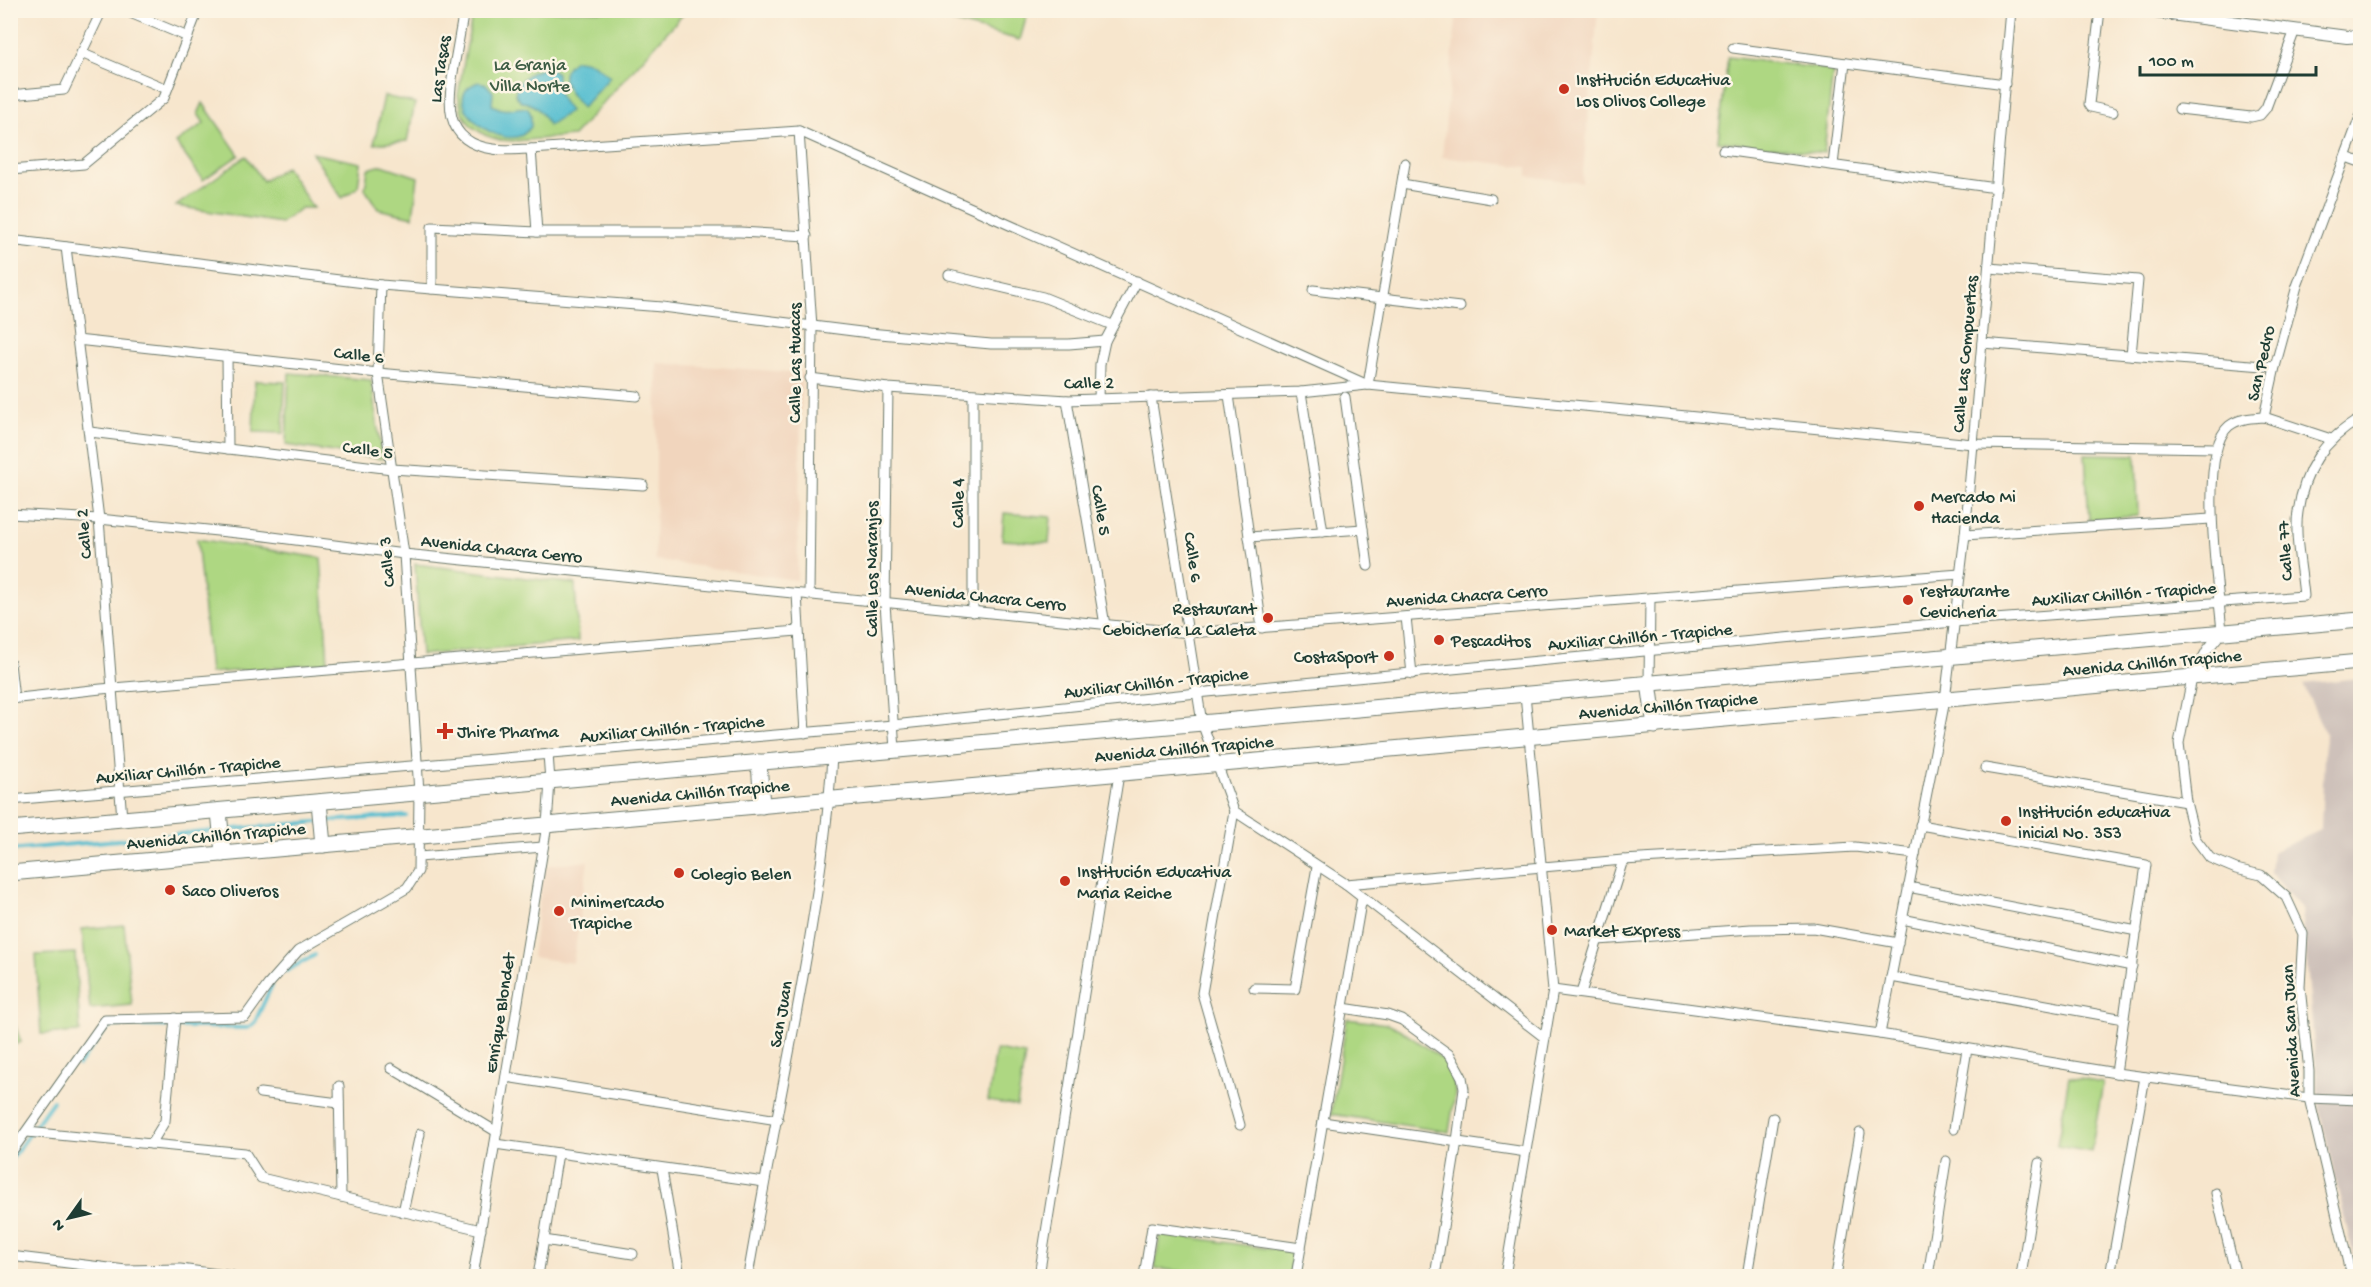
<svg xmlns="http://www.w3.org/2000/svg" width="2371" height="1287" font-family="'Gochi Hand',sans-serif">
<rect width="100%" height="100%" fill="#fcf5e5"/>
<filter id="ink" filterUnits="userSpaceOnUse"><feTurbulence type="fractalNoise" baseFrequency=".0167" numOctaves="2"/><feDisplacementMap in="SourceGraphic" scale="12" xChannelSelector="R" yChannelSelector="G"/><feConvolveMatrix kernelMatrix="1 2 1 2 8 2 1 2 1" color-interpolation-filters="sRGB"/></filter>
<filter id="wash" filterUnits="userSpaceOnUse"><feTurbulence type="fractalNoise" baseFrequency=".008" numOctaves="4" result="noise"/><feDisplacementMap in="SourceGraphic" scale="24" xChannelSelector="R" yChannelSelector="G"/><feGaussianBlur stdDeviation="1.35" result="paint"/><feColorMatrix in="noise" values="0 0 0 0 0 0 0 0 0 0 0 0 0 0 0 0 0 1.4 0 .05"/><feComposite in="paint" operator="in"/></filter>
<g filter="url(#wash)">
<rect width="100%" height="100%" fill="#f7e6cd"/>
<!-- built -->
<g fill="#f1d5bd">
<path d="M1457,11H1598L1582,183L1528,176V167L1442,157Z"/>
<path d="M657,363L802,373L797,580L655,560Z"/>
<path d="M588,861L573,963L532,957L544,866Z"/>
</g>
<!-- industrial -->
<path fill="#cec1ba" d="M2360,678V1276H2358L2320,1112L2302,908L2270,872L2272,852L2321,830L2325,733L2303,684Z"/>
<!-- green -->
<g fill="#aed782" stroke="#668a5b" stroke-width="1.5">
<path d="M473,11H686L573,136L514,141L499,140L485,135L471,126L462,113L458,95Z"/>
<path d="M939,11V10L1028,11L1020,40L937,18Z"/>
<path d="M1728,57L1833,70L1824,153L1718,141Z"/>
<path d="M384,96L415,103L407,141L374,144Z"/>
<path d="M203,103L239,155L203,180L176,143L204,123L198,114Z"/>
<path d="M312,153L361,163L358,187L342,198Z"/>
<path d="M246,156L263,181L286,167L313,208H301L281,223L176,206Z"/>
<path d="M382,165L418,177L413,217L378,209L365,189L368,169Z"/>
<path d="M289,373L371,380L382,459L286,445Z"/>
<path d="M255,381L285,382L283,433L253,432Z"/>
<path d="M2085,454L2136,455L2138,516L2089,520Z"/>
<path d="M1004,513L1051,517L1049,543L1002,540Z"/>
<path d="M197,539L321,558L328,663L210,673Z"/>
<path d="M415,564L575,584L578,641L421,655Z"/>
<path d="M124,925L132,1005L90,1009L82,929Z"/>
<path d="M75,953L80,1032L41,1034L36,955Z"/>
<path d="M11,1014L21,1042L11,1046H10Z"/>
<path d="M1347,1019L1387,1024L1399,1029L1444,1060L1454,1080L1455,1094L1449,1132L1331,1114Z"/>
<path d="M996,1050L1025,1055L1017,1106L988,1101Z"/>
<path d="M2069,1077L2103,1083L2091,1152L2057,1146Z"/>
<path d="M1160,1233L1293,1252L1290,1276H1211L1155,1268Z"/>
</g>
<!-- water -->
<g fill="#54bed0" stroke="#3a7e82" stroke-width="1.5">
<path d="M575,60C591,60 599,67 610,77L582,108C569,92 552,76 575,60Z"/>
<path d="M549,68L557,73C557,95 556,92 570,111L549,125C541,113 537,103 521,102L515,94C518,78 533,69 549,68Z"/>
<path d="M479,82L486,84L493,92L492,105C511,115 513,105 528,108L531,115V127C528,130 524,135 520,136C491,147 436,96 479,82Z"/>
</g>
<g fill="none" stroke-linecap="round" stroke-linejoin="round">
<!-- stream -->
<g stroke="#54bed0" stroke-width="4">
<path d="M325,821L406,816"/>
<path d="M223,830L317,822"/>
<path d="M10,850L216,831"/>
<path d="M286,971L315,955"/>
<path d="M78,1065L105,1030L115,1025L248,1028L255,1022L272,985"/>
<path d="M10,1161L53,1101"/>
</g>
</g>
</g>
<g filter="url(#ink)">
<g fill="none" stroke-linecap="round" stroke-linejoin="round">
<!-- minor casing -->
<g stroke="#6b786a" stroke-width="11">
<g id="minor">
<path d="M123,10L188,37"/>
<path d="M464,10C461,27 458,44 455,61C448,100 441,142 493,149C505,151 519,149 531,149L799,131L1368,385L1973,444L2216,448"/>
<path d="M2100,10L2089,104L2091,107L2113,112"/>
<path d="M1733,48L2005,84"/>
<path d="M81,53L167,89"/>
<path d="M10,95L64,90L102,10"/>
<path d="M2179,109L2251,117L2260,115L2266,108L2295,30"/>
<path d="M799,131L812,327L809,595"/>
<path d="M531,149L537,232"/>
<path d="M1723,150L1996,188"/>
<path d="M2346,157L2360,162"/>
<path d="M1833,165L1845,63"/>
<path d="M10,170L84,164L164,98L198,10"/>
<path d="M1402,184L1491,199"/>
<path d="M10,240L381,285L662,307L869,333L991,344H1069L1105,341"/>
<path d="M66,247L99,519L122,819"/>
<path d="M1989,268L2138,280L2131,355"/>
<path d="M949,275L1043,297L1112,325"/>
<path d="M432,289V227L537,232H740L807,236"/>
<path d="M1313,290L1460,307"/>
<path d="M77,340L378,373L637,396"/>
<path d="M1982,343L2275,367"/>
<path d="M227,356L228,449"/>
<path d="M810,378L888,388L1067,400L1301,392L1367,385"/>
<path d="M1368,385L1405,163"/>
<path d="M888,388L885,603L895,750"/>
<path d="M1301,392L1323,532"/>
<path d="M973,395V612"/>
<path d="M1229,395L1262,628"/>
<path d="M1151,397L1202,723L1234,811L1202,993L1240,1125"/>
<path d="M1345,397L1368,566"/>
<path d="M1099,399L1100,364L1105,341L1137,281"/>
<path d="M1067,400L1105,625"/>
<path d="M2264,417L2331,439"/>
<path d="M90,432L392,469L643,485"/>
<path d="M10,514L99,519L257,535L404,554L1190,633L1960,574"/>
<path d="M1965,535L2211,519"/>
<path d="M1249,537L1363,529"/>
<path d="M797,594L805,733"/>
<path d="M1406,617L1412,674"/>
<path d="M10,663L14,699"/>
<path d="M1649,683L1650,598"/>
<path d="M10,699L101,689L798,631"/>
<path d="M1985,768L2186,802"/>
<path d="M10,800L893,725L1197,693L1954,622L2304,596C2302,571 2294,536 2298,512C2304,470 2323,440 2360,419"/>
<path d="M1234,811L1346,884L1545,1038"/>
<path d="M1920,825L2146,865L2116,1073"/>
<path d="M419,857L543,847"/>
<path d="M1346,884L1623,860L1855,847L1915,854"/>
<path d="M1908,887L2137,931"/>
<path d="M1902,919L2132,966"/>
<path d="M1598,940L1751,929L1813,928L1898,943"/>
<path d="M1891,977L2124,1019"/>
<path d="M1254,988L1295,989L1317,867"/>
<path d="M1553,990L1880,1034L2116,1073L2309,1098L2360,1100"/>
<path d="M1581,993L1623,860"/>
<path d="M1343,1008L1388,1015L1402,1020L1450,1055L1462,1077L1464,1089L1457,1141L1435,1276"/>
<path d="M1880,1034L1945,700L1965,535L2011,10"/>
<path d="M391,1068L497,1132"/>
<path d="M506,1077L778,1120"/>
<path d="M339,1086L341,1197"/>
<path d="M260,1093L339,1103"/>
<path d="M1323,1122L1526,1152"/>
<path d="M1954,1129L1967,1049"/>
<path d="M27,1132L245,1153L261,1178L481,1230"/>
<path d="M151,1144L165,1121L175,1018"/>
<path d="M495,1144L764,1182"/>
<path d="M10,1154L105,1020L245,1017L268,985L298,951L407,888L418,871L419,793L404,554L378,373L381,285"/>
<path d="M662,1169L680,1276"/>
<path d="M2216,1193L2236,1276"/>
<path d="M403,1212L420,1134"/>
<path d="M544,1240L633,1254"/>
<path d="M10,1256L126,1270L180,1269L233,1276"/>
<path d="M1145,1274L1162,1276"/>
<path d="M473,1276L547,825L550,781L548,754"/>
<path d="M538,1276L558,1153"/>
<path d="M748,1276C767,1163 791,1050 810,936C820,876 829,816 832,755"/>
<path d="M1039,1276L1119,774"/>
<path d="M1144,1276L1152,1227L1301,1248"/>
<path d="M1296,1276L1362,897"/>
<path d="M1505,1276L1553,990L1525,694"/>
<path d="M1747,1276L1773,1118"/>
<path d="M1836,1276L1860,1133"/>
<path d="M1928,1276L1946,1161"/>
<path d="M2021,1276L2039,1163"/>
<path d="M2110,1276L2145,1077"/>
<path d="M2351,1276L2309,1098V1071L2300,987L2303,934L2286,897L2261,875L2236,869L2210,858L2195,838L2186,802L2179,743L2192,678L2207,650L2222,632C2219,591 2197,452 2229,426C2239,418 2253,418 2264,417L2275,367L2297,286L2360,117"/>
</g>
</g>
<!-- tertiary casing -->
<g stroke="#6b786a" stroke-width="14">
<path id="tertiary" d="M2140,10L2347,37L2360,36"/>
</g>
<!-- primary casing -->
<g stroke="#6b786a" stroke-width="17">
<g id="primary">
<path d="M1649,683L1655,726"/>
<path d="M759,762L762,806"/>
<path d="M319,802L323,845"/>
<path d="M219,811L223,854"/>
<path d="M10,829L2360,620"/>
<path d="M10,873L2360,662"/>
</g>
</g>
<!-- minor -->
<use href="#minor" stroke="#fff" stroke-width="9"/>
<!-- tertiary -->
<use href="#tertiary" stroke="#fff" stroke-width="12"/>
<!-- primary -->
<use href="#primary" stroke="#fff" stroke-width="15"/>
</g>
</g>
<!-- markers -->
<g fill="#c8321e" stroke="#fcf5e5" stroke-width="2">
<circle cx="1564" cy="89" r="6"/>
<circle cx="1919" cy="506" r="6"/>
<circle cx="1908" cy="600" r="6"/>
<circle cx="1268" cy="618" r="6"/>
<circle cx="1439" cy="640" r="6"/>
<circle cx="1389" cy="656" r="6"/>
<path d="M442 722h6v6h6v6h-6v6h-6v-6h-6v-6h6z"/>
<circle cx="2006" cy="821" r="6"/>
<circle cx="679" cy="873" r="6"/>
<circle cx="1065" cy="881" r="6"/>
<circle cx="170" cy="890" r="6"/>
<circle cx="559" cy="911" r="6"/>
<circle cx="1552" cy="930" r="6"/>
</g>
<g text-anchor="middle" stroke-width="5" stroke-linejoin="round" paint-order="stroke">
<!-- park labels -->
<g font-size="18" fill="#3c5c44" stroke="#fcf5e5">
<text x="530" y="70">La Granja<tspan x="530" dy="21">Villa Norte</tspan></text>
</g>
<!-- street labels -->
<g font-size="18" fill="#1f3d34" stroke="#fcf5e5">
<text transform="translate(439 69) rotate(-82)" y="6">Las Tasas</text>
<text transform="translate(359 354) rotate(6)" y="6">Calle 6</text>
<text transform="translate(1964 354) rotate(-85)" y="6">Calle Las Compuertas</text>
<text transform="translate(794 363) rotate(-90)" y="6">Calle Las Huacas</text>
<text transform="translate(2260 363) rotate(-77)" y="6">San Pedro</text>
<text transform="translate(1089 382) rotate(-1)" y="6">Calle 2</text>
<text transform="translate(368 449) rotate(7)" y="6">Calle 5</text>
<text transform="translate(957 503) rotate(-90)" y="6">Calle 4</text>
<text transform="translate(1102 510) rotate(80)" y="6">Calle 5</text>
<text transform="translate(83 534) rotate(-95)" y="6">Calle 2</text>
<text transform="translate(502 548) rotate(6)" y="6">Avenida Chacra Cerro</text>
<text transform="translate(2284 551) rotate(-94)" y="6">Calle 77</text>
<text transform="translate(1194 557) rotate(81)" y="6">Calle 6</text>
<text transform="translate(386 562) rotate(-95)" y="6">Calle 3</text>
<text transform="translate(871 569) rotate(-90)" y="6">Calle Los Naranjos</text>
<text transform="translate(2124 593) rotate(-4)" y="6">Auxiliar Chillón - Trapiche</text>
<text transform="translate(1467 595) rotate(-4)" y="6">Avenida Chacra Cerro</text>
<text transform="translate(986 596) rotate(6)" y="6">Avenida Chacra Cerro</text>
<text transform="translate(1640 636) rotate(-5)" y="6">Auxiliar Chillón - Trapiche</text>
<text transform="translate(2152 662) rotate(-5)" y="6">Avenida Chillón Trapiche</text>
<text transform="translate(1156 682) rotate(-6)" y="6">Auxiliar Chillón - Trapiche</text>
<text transform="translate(1668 705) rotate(-5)" y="6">Avenida Chillón Trapiche</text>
<text transform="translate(672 728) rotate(-5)" y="6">Auxiliar Chillón - Trapiche</text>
<text transform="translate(1184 748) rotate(-5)" y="6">Avenida Chillón Trapiche</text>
<text transform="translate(188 769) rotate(-5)" y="6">Auxiliar Chillón - Trapiche</text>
<text transform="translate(700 792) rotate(-5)" y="6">Avenida Chillón Trapiche</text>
<text transform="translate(216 835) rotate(-5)" y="6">Avenida Chillón Trapiche</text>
<text transform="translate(499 1013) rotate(-81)" y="6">Enrique Blondet</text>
<text transform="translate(780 1014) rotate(-80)" y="6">San Juan</text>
<text transform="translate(2290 1031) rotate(-93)" y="6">Avenida San Juan</text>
</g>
<!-- poi labels -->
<g font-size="18" fill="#1f3d34" stroke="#fcf5e5" text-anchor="start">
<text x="1576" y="85">Institución Educativa<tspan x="1576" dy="21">Los Olivos College</tspan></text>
<text x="1931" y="502">Mercado Mi<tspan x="1931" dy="21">Hacienda</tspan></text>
<text x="1920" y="596">restaurante<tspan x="1920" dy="21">Cevicheria</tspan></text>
<text x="1256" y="614" text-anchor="end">Restaurant<tspan x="1256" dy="21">Cebichería La Caleta</tspan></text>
<text x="1451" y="646">Pescaditos</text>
<text x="1377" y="662" text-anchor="end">CostaSport</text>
<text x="457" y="737">Jhire Pharma</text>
<text x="2018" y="817">Institución educativa<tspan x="2018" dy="21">inicial No. 353</tspan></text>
<text x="1077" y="877">Institución Educativa<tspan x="1077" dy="21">Maria Reiche</tspan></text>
<text x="691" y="879">Colegio Belen</text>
<text x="182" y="896">Saco Oliveros</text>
<text x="571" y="907">Minimercado<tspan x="571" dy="21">Trapiche</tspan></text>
<text x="1564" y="936">Market Express</text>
</g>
</g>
<!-- margin -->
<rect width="2371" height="1287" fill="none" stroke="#fcf5e5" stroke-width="36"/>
<!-- north arrow -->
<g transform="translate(69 1218) rotate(236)" stroke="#fcf5e5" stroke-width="4.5" paint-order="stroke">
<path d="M0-4.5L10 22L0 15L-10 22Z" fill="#1f3d34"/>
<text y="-9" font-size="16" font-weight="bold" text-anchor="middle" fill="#1f3d34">N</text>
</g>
<!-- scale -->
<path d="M2140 66v9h176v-9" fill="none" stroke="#1f3d34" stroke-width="3"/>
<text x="2149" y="66" font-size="18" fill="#1f3d34" stroke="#fcf5e5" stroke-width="4.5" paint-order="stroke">100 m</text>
</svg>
